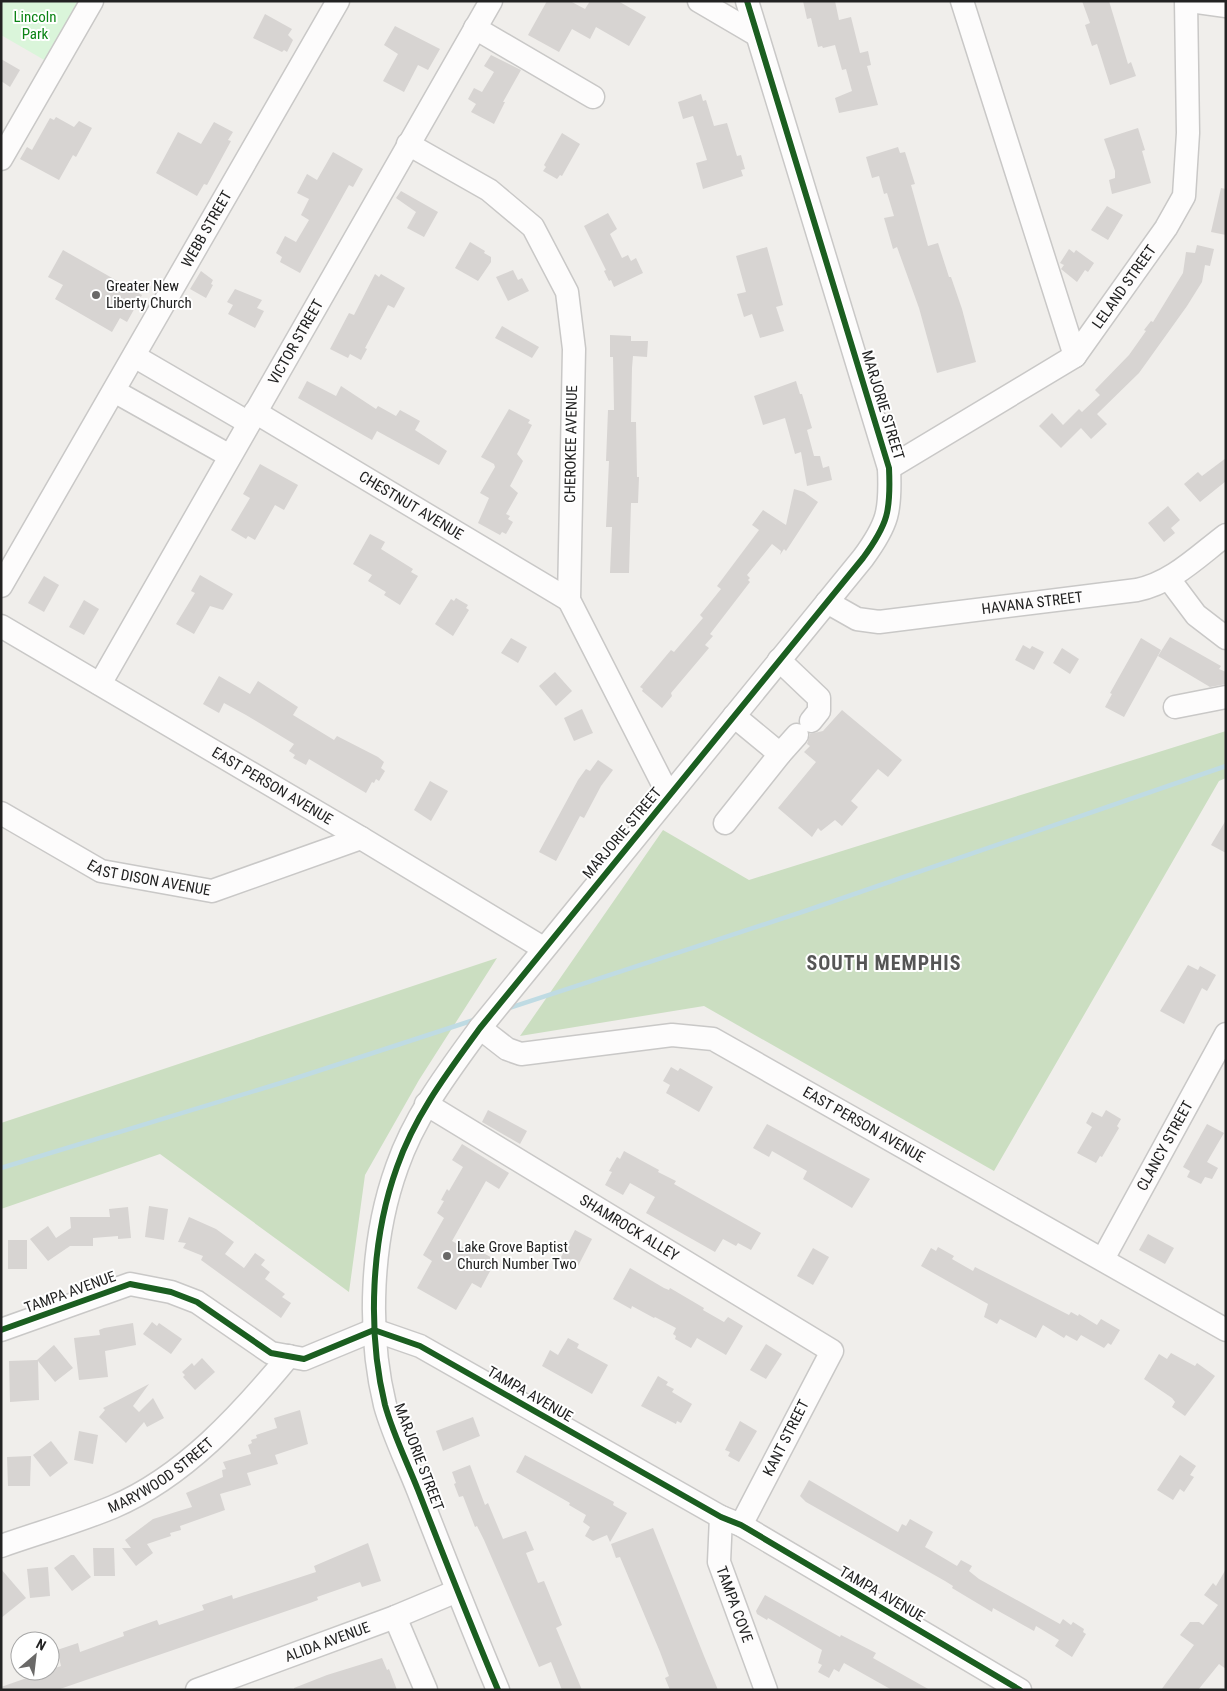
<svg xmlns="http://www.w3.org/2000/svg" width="1227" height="1691" font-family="'Roboto Condensed',sans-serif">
<rect width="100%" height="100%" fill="#f0eeeb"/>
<!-- forest -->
<g fill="#cbdec1">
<path d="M1226,731V778L1219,781L994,1171L704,1006L520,1036L663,830L749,880Z"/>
<path d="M497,958L419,1080L365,1175L349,1292L160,1154L1,1209V1123Z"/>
</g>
<!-- park -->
<path fill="#daf5da" d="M1,1H79L46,61L1,35Z"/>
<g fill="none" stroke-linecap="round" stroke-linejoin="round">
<!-- stream -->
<g stroke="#bfdbe3" stroke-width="4.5">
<path d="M506,1009L805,911L1226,766"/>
<path d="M1,1168L284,1082L477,1019"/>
</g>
</g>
<!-- building -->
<g fill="#d7d4d2">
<path d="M547,1H570L585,9L590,1H618L646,17L629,46L596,27L590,39L572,29L559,52L528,35Z"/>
<path d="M803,1H835L839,20L851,17L860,53L868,51L871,65L867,66L878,105L839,113L835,98L852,91L846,69L842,70L835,45L823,48L822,46L818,47L811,18L807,19Z"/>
<path d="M1082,1H1109L1128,64L1131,62L1136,76L1110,85L1097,44L1092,46L1085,25L1090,23Z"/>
<path d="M265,14L292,29L288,35L293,40L287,52L284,50L282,52L253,38Z"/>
<path d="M395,26L440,49L428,70L418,65L404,92L383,81L398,54L384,45Z"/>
<path d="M491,55L521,70L503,102H505L494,124L471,112L476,104L468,99L474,88L482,92L494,72L484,66Z"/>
<path d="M1,59L20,70L10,87L1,81Z"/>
<path d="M701,94L703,101L706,100L714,126L727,123L737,156L741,155L745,169L741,170L743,176L703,189L696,163L707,160L693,116L683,119L678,102Z"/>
<path d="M56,117L74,127L79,121L92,128L76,157L73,155L59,180L20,159L27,147L32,150L50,118L54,120Z"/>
<path d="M214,122L233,132L228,140L231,141L207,185L204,184L197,196L156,173L178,132L201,144Z"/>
<path d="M1138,128L1145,150L1142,151L1151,183L1112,194L1109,180L1115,178V171L1104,139Z"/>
<path d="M562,133L580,144L562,176L560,175L557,179L543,171L546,167L544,165Z"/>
<path d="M898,147L900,153L905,152L915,184L911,185L928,246L938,243L949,277H951L962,309L976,362L937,373L919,308L897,247L893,249L884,218L894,216L887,193L884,194L879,176L872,178L866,157Z"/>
<path d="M333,152L363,169L353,187L349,185L300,273L280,262L282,257L276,253L285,236L296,242L309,220L301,215L309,199L297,193L307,174L317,180Z"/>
<path d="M1221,188L1226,189V235L1211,232Z"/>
<path d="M401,191L438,212L424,237L407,228L416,212L396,198Z"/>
<path d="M1107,206L1123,215L1108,240L1091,230Z"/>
<path d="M608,213L617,229L610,234L622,258L628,255L631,261L636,258L643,273L614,287L611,280L609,281L604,271L606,270L584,226Z"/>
<path d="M470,242L485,251L484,253L491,257V262L478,281L455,268Z"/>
<path d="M1197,245L1214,249L1210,266L1205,265L1202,282L1187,306L1139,373L1097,414L1107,424L1091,439L1081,428L1061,448L1039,426L1052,413L1063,425L1079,409L1082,412L1100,395L1095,390L1129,355L1146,331L1144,330L1151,321L1153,322L1183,273L1186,252L1195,253Z"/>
<path d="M767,247L783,305L776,307L784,331L760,338L752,314L744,317L737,294L746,292L736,256Z"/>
<path d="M1069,249L1074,253L1076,250L1094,263L1088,272L1085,270L1077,282L1061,269L1064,265L1060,263Z"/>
<path d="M63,250L142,295L127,322L120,318L112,332L55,299L63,285L48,277Z"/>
<path d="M513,270L518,280L522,278L529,291L508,301L496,277Z"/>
<path d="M201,271L213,280L211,284L213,285L206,298L190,289Z"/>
<path d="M375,274L379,277L381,274L405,288L394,308L388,305L365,348L367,349L361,360L350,354L348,358L330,349L349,313L354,315Z"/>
<path d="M235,289L262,300L257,308L264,311L255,328L228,314L233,305L227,302Z"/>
<path d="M502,326L539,347L532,358L495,338Z"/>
<path d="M610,335L631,336V341H648L647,357L633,356L632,368L631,422H636L637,477H639L638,503H631L629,573H610L612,527H606L609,461H606L608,410H614L613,357H610Z"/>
<path d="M307,381L336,396L341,386L376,409L378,406L396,416L400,410L420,421L415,430L447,451L439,465L377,431L372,440L298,398Z"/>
<path d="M796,381L800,394H802L812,428L807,430L814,456H820L823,468L829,466L832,480L807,486L801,452L795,454L785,418L763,425L760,415L754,396Z"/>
<path d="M509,409L530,420L528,423L532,425L517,454L523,461L510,486L518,493L506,514L510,516L508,519L513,522L506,534L502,532L500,535L478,523L489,498L480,493L495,467L494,464L481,457Z"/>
<path d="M1226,458V481L1200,502L1184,484L1198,472L1202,476Z"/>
<path d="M260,464L298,485L297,487L284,510L275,505L255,540L248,536L246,539L231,530L250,498L243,494Z"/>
<path d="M794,489L804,492L818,502L786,551L784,549L780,555L781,551L772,544L747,575L750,578L748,580L750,582L710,634L713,636L705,645L709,648L671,693L672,696L662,708L642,691L643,689L640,687L671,650L674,652L703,618L700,615L721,589L717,586L759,530L752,525L763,510L786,525Z"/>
<path d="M1168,506L1180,520L1171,528L1175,533L1164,542L1148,523Z"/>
<path d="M370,534L385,542L381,549L413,569L411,572L418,576L400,605L384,595L386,592L368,581L372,575L353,564Z"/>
<path d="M200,575L233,594L223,610L210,606L194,634L176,624L195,593L191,591Z"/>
<path d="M44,576L59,585L44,612L28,603Z"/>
<path d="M456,598L468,605L466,608L469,610L453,636L435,624L451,599L454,601Z"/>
<path d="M84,600L99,609L84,635L69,627Z"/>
<path d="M1170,637L1221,666L1219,669L1226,672V684L1210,687L1158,656Z"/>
<path d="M511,638L527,647L518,663L501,653Z"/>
<path d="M1141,638L1161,650L1124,717L1105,707L1112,694L1110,693Z"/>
<path d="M1023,645L1030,649L1032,646L1044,652L1034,670L1015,660Z"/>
<path d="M1062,648L1079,659L1070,674L1053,663Z"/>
<path d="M555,672L572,691L556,706L539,686Z"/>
<path d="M219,676L250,694L258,681L298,707L293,715L334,740L337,736L378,757L384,762L381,768L385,771L379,781L376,779L374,783L372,782L366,793L309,759L306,765L293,758L295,755L289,751L294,744L246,715L224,703L219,713L203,704Z"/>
<path d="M582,709L593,733L574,741L564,718Z"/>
<path d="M842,710L902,760L888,777L878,769L851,801L858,807L842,826L835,820L821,831L818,828L812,837L778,808L816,762L804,752L810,746L807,744L810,734L823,731Z"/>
<path d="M598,760L613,770L601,786L584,818L580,816L556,861L539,852L578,780L586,769L590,771Z"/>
<path d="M430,781L448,791L431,821L414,810Z"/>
<path d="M1226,820V853L1211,845Z"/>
<path d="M1188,965L1198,970L1200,966L1216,975L1207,991L1202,988L1184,1024L1160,1011Z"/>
<path d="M671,1067L678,1071L680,1068L713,1087L699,1112L666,1093L670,1085L663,1081Z"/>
<path d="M488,1110L527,1131L520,1144L482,1122Z"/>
<path d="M1106,1110L1121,1119L1117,1126L1119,1128L1102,1157L1100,1156L1096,1163L1077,1153L1092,1127L1086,1123L1092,1112L1102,1117Z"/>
<path d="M767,1124L870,1179L852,1208L803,1179L807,1171L772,1151L769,1157L753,1148Z"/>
<path d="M1207,1124L1224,1133L1207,1162L1218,1168L1212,1179L1205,1177L1201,1184L1187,1177L1190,1171L1183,1167Z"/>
<path d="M462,1144L509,1173L499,1189L486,1181L452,1241L474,1253L476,1249L496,1260L481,1288L472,1283L456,1310L417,1288L432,1261L423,1255L444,1218L437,1213L444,1201L441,1200L447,1189L449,1191L463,1167L452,1160Z"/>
<path d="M624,1151L659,1170L658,1172L676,1181L674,1184L761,1233L751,1250L738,1243L736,1246L723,1239L715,1252L646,1213L655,1197L630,1183L623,1195L605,1185L612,1172L609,1171L617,1157L620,1159Z"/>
<path d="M149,1206L168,1209L164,1240L145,1237Z"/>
<path d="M128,1207L131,1238L118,1239V1236L93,1238V1246H70L48,1261L30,1239L48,1226L56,1238L71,1228L70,1217H110L109,1209Z"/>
<path d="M189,1217L216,1229L234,1242L225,1254L244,1268L255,1253L265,1260L261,1265L270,1272L265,1279L285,1294L282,1297L291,1303L281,1318L201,1260L203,1256L183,1248L186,1243L178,1242Z"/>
<path d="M575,1230L592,1239L576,1270L559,1261Z"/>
<path d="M1148,1234L1174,1248L1165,1264L1139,1250Z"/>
<rect x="8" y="1240" width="19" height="29"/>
<path d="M938,1247L954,1256L952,1259L973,1271L975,1267L1069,1315L1071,1312L1078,1316L1079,1314L1097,1325L1101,1319L1120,1330L1111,1345L1108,1343L1104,1348L1081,1335L1077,1341L1066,1335L1064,1338L1043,1325L1036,1338L1000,1319L997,1324L984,1317L988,1304L921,1266L931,1248L936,1251Z"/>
<path d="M813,1248L829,1257L813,1285L797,1276Z"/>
<path d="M630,1268L664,1288L669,1290L670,1288L704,1308L703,1310L724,1322L728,1317L743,1326L726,1355L697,1338L691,1348L675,1339L676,1336L673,1334L676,1328L655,1317L654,1318L632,1306L631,1309L613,1299Z"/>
<path d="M152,1322L157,1326L159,1323L182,1339L171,1354L143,1334Z"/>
<path d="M133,1323L136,1345L105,1351L108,1377L79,1380L74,1338L100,1335L99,1330L104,1328Z"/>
<path d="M568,1338L579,1344L577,1348L608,1365L592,1394L542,1366L550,1350L558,1355Z"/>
<path d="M766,1344L782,1354L766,1379L750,1370Z"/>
<path d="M54,1345L73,1368L55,1382L38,1361L39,1400L10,1402L9,1361L37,1360Z"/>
<path d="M1171,1353L1195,1366L1197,1363L1215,1376L1185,1416L1172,1407L1175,1402L1172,1398L1144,1379L1159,1354L1167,1359Z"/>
<path d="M202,1358L215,1372L195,1390L183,1377L185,1375L182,1372L192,1363L194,1366Z"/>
<path d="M658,1376L668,1382L666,1385L674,1389L672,1392L692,1404L681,1423L677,1421L676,1424L641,1406Z"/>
<path d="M149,1384L133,1406L139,1412L153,1398L164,1418L147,1427L144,1422L126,1443L99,1417L105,1410L103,1408Z"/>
<path d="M300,1410L308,1444L275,1455L278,1464L247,1473L251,1485L220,1494L225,1510L180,1526L181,1530L170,1533L171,1536L147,1544L153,1553L136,1566L122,1548H131L125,1540L153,1519L192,1507L186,1493L223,1477L222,1470L226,1469L223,1462L251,1454L248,1445L252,1443L251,1440L257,1438L256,1435L277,1428L274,1418Z"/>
<path d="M473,1417L480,1436L443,1451L436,1431Z"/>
<path d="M740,1421L757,1431L739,1462L728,1456L730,1452L725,1450Z"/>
<path d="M79,1431L98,1435L93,1464L74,1460Z"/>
<path d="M51,1441L68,1463L50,1477L33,1455Z"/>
<path d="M525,1455L614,1502L613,1505L627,1513L610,1542L607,1535L593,1541L585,1536L590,1527L583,1522L586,1515L569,1505L570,1503L516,1472Z"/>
<path d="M1180,1455L1196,1466L1190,1475L1194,1477L1184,1492L1180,1489L1173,1500L1157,1490Z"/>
<path d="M31,1456L30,1486H8L7,1457Z"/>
<path d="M470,1465L485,1505L488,1503L503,1539L526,1531L534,1550L526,1553L538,1583L544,1581L562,1625L556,1628L582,1690H562L551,1662L539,1667L484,1540L477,1526L475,1527L463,1496L459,1497L454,1484L456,1483L452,1472Z"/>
<path d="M809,1480L898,1532L902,1524L906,1526L910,1519L933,1532L925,1547L957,1566L961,1560L972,1566L969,1571L979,1579L1060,1624L1063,1619L1071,1625L1073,1622L1084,1629L1083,1632L1086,1634L1072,1657L1055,1646L1059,1640L1036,1626L1034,1631L993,1608L992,1612L952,1588L953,1586L945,1581L806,1502L800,1496Z"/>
<path d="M653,1528L704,1656L718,1690H670L665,1678L669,1676L660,1652L620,1557L616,1558L611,1544Z"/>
<path d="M368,1543L381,1581L362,1587L360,1582L317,1597L318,1600L310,1603L57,1690H2L1,1687L61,1666L57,1650L78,1643L80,1652L124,1636L123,1632L157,1620L159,1625L204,1610L202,1605L232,1595L233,1599L316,1572L314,1566Z"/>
<path d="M93,1548H114L115,1576H94Z"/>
<path d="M71,1555H74L91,1577L72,1591L54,1568Z"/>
<path d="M48,1567L50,1596L30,1598L27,1569Z"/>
<path d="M1,1569L26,1598L1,1618Z"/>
<path d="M1226,1569V1669L1219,1664L1198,1690H1161L1194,1645L1180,1635L1190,1622H1199L1203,1625L1218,1605L1204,1595L1213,1583L1216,1586Z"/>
<path d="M765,1595L840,1637L841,1635L876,1653L873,1658L930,1690H892L844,1663L839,1672L834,1669L829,1678L818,1672L822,1665L818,1663L822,1650L768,1618L767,1620L757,1614L756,1611Z"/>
<path d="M382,1658L387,1670L389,1669L397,1690H294V1688L327,1675Z"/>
</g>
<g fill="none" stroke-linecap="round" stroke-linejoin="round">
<!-- minor casing -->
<g stroke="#c9c8c7" stroke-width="25">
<g id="minor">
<path d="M699,1L757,35"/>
<path d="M962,1L1075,356"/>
<path d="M1190,1L1226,6"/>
<path d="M475,28L593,97"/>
<path d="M408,144L489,190L533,227L567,292L574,349L569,600L669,796"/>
<path d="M1,159L92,1"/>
<path d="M134,356L249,423"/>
<path d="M114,391L230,456"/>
<path id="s1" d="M255,412L569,600"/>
<path id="s2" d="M889,468L1075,356L1166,228L1184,196L1188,133L1186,1"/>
<path d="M1169,579L1196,615L1226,638"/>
<path id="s3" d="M1,586L338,1"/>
<path id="s4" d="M827,602L857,619L879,622L1137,590C1172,583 1198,556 1226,535"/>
<path id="s5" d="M1,626L361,838L543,948"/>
<path d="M779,660L819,698V711L811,721"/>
<path id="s6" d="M100,684L491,1"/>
<path d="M1175,707L1226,697"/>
<path d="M780,754L797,735"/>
<path id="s7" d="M1,813L101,871L212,891L361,838"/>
<path d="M725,823L780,754L734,716"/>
<path id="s8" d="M480,1028L507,1049L521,1054L672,1035L713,1039L1226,1330"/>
<path id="s9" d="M426,1104L832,1351L741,1525"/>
<path id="s10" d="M1103,1259L1226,1034"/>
<path d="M1,1330L130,1284L171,1292L197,1302L271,1353L304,1359L374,1330L420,1346L721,1517L741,1525L1020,1690"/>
<path id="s11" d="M721,1517L719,1562L766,1690"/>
<path id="s12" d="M1,1546C38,1533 77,1522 113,1507C184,1477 241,1414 289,1356"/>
<path d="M395,1617L426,1690"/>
<path id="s13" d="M197,1690L395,1617L457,1591"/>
<path d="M498,1690C470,1623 444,1557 418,1490C407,1462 393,1434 385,1405C367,1331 371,1239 397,1167C415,1115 448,1072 480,1028L863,558C888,524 891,511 889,468L747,1"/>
</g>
</g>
<!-- minor -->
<use href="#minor" stroke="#fdfcfc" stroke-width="22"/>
<!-- cycleway casing -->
<g stroke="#fff" stroke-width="9">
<g id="cycleway">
<path d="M1,1330L130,1284L171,1292L197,1302L271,1353L304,1359L374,1330L420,1346L721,1517L741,1525L1020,1690"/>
<path d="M498,1690C470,1623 444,1557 418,1490C407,1462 393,1434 385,1405C367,1331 371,1239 397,1167C415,1115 448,1072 480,1028L863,558C888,524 891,511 889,468L747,1"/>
</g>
</g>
<!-- cycleway -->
<use href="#cycleway" stroke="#1b5e20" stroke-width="6"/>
</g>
<!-- markers -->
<g fill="#6a6968" stroke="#fff" stroke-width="2">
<circle cx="96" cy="295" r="5"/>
<circle cx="447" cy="1256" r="5"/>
</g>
<g text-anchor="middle" stroke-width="4" stroke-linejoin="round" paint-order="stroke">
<!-- park labels -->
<g font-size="15" fill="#0c8416" stroke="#fff">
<text x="35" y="22">Lincoln<tspan x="35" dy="17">Park</tspan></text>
</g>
<!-- street labels -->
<g font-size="15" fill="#222" stroke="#fff">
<text dy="5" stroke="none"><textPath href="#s3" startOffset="412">WEBB STREET</textPath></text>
<text dy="5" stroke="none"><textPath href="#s2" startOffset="302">LELAND STREET</textPath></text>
<text dy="5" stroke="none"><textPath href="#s6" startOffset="394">VICTOR STREET</textPath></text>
<text transform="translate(883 405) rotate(73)" y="5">MARJORIE STREET</text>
<text transform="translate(571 444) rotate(-89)" y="5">CHEROKEE AVENUE</text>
<text dy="5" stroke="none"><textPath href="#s1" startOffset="182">CHESTNUT AVENUE</textPath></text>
<text dy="5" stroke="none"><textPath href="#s4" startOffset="211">HAVANA STREET</textPath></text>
<text dy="5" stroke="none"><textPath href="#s5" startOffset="315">EAST PERSON AVENUE</textPath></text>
<text transform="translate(622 833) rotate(-50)" y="5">MARJORIE STREET</text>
<text dy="5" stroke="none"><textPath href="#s7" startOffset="164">EAST DISON AVENUE</textPath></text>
<text dy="5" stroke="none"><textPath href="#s8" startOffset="416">EAST PERSON AVENUE</textPath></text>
<text dy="5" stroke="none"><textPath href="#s10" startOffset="129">CLANCY STREET</textPath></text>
<text dy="5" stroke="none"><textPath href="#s9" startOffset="238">SHAMROCK ALLEY</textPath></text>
<text transform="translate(70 1292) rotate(-20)" y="5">TAMPA AVENUE</text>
<text transform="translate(530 1394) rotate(30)" y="5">TAMPA AVENUE</text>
<text transform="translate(786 1438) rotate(-63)" y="5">KANT STREET</text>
<text transform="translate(419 1457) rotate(69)" y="5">MARJORIE STREET</text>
<text dy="5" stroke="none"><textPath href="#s12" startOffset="176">MARYWOOD STREET</textPath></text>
<text transform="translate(882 1594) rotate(30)" y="5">TAMPA AVENUE</text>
<text dy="5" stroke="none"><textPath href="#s11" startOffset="90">TAMPA COVE</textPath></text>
<text dy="5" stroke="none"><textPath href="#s13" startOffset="139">ALIDA AVENUE</textPath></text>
</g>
<!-- poi labels -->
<g font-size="15" fill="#222" stroke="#fff" text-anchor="start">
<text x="106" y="291">Greater New<tspan x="106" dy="17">Liberty Church</tspan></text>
<text x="457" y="1252">Lake Grove Baptist<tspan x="457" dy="17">Church Number Two</tspan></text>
</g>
<!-- district labels -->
<g font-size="20" font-weight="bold" letter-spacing="1" fill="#555" stroke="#fff">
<text x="884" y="970">SOUTH MEMPHIS</text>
</g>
</g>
<!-- border -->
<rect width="1227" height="1691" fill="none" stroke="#222222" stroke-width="5"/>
<!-- north arrow -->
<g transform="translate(35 1656) rotate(28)"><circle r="24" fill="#ffffff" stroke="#a7a7a7"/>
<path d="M0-4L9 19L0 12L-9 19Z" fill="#6a6968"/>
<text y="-8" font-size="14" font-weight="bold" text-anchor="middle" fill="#222222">N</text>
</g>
</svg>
